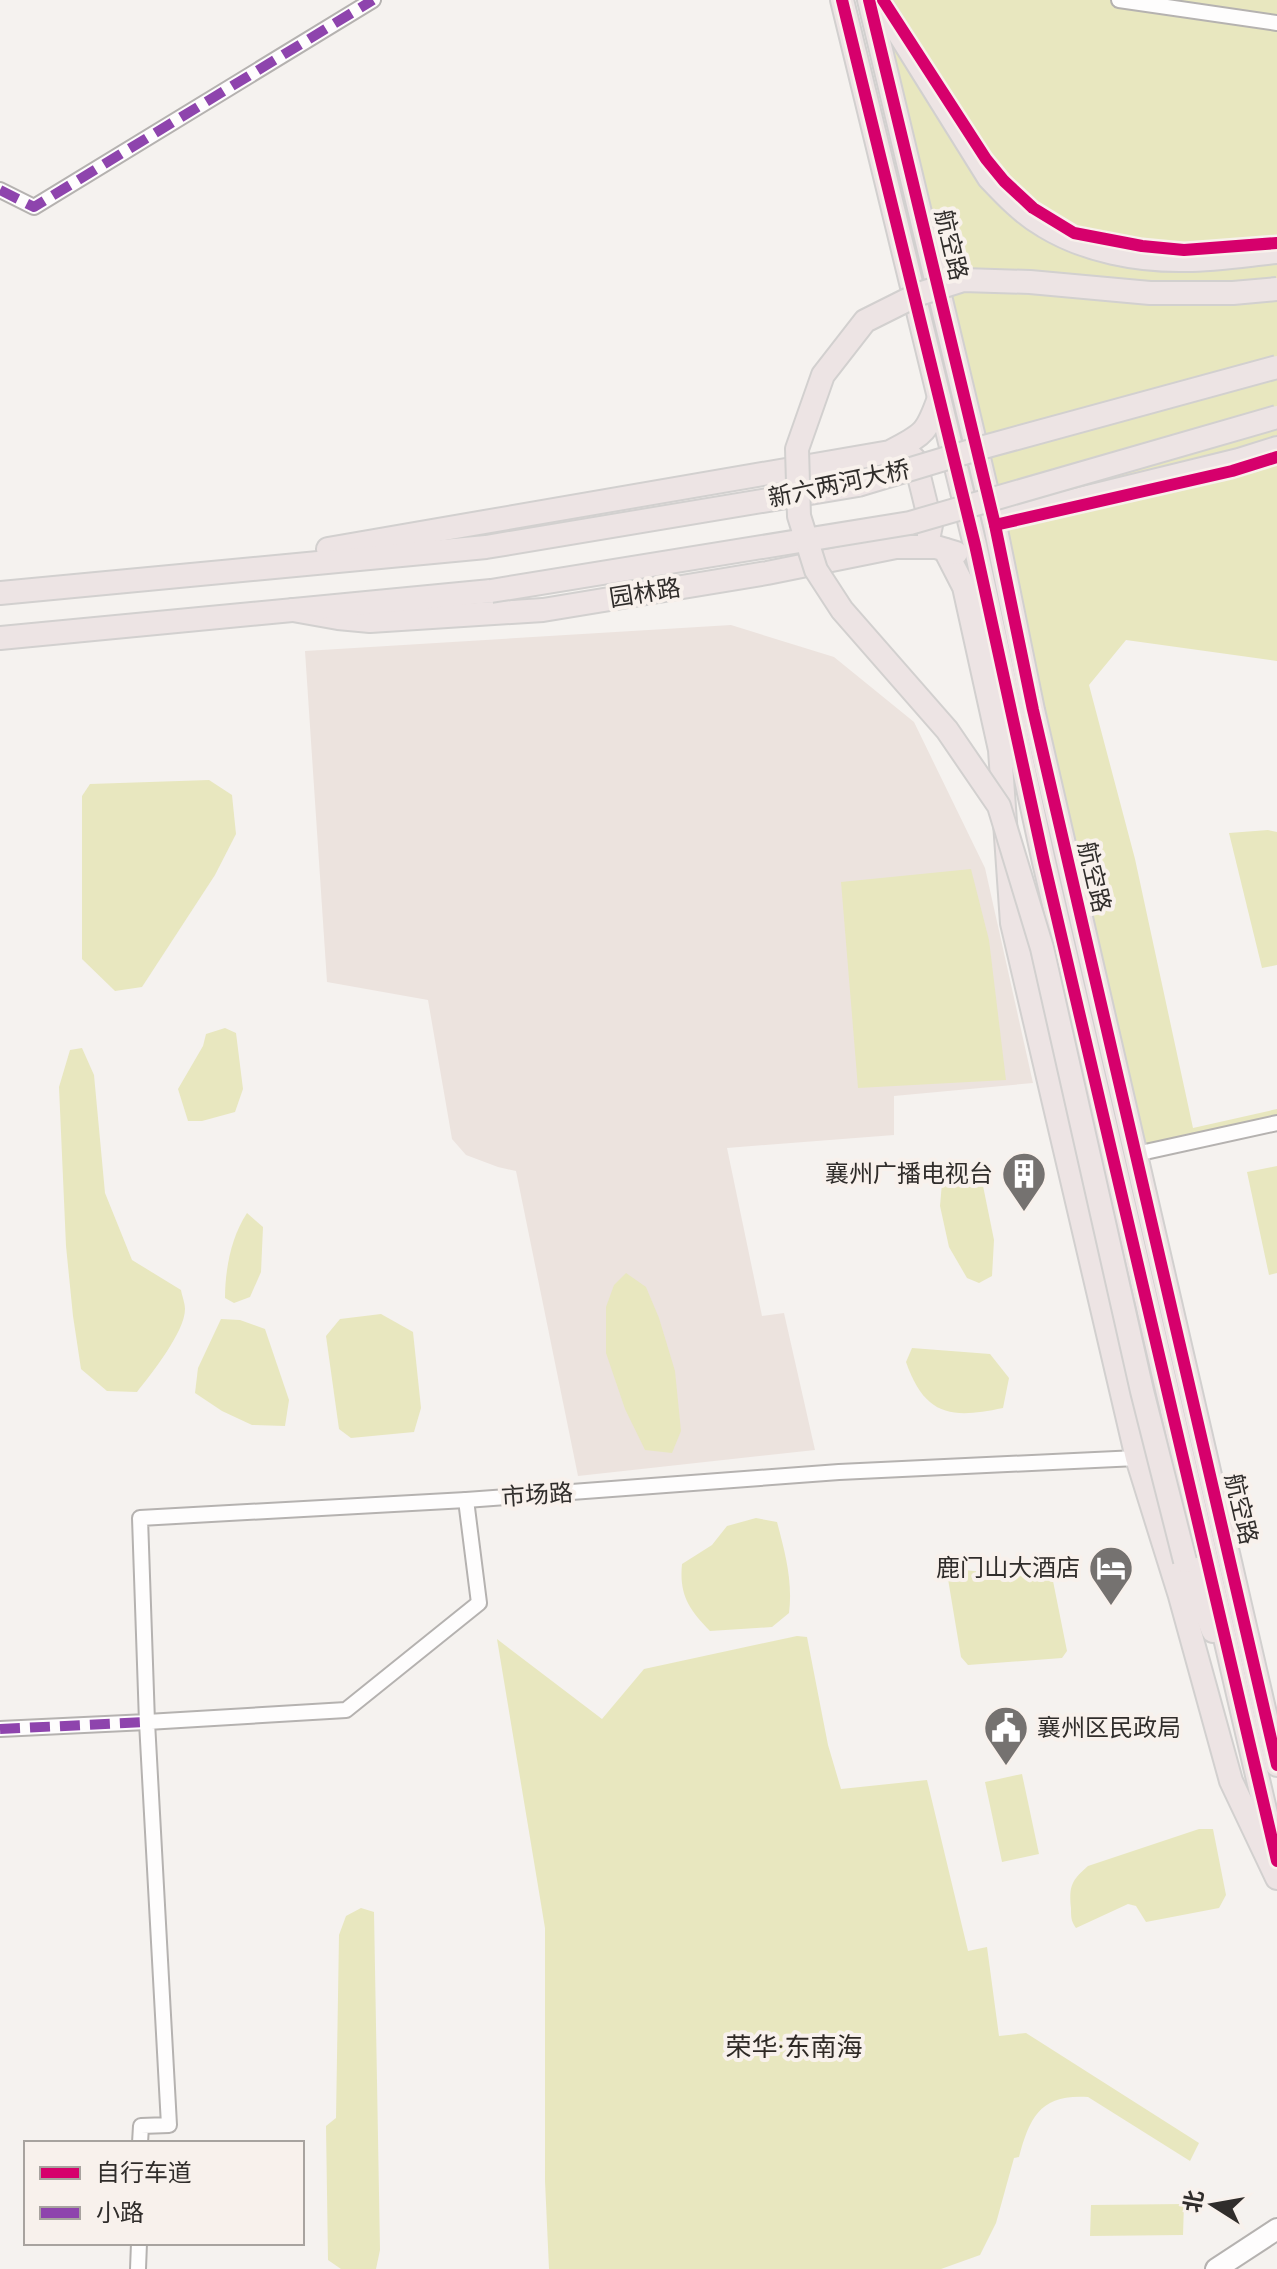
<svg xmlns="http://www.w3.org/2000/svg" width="1277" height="2269" font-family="Roboto,'Noto Sans SC',sans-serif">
<rect width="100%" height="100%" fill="#f5f2ef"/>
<!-- built -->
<path fill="#ece3de" d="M731,625L834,657L914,722L985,868L1033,1083L894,1096V1135L727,1148L762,1316L784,1313L815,1450L578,1476L516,1171L498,1167L466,1155L452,1139L428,1000L327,982L305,651Z"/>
<!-- green -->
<g fill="#e8e7bf">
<path d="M869,0H1277V661L1126,640L1089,685L1135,859L1193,1128L1277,1109V1123L1136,1154Z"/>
<path d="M209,780L232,795L236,834L215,875L142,987L115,991L82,959V796L90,784Z"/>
<path d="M1268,830L1277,832V965L1262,968L1229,833Z"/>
<path d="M971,869L989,940L1006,1080L858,1088L841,882Z"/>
<path d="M225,1028L236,1033L243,1089L235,1112L202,1121H188L178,1089L203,1046L206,1034Z"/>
<path d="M82,1048L94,1075L105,1193L132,1260L181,1290C182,1296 185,1303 185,1309C185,1332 151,1374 137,1392L107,1391L81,1369L73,1316L66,1246L59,1087L70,1050Z"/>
<path d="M961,1164L980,1171L994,1240L992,1276L979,1283L967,1278L949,1247L940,1206L942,1183L950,1170Z"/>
<path d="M1277,1166V1273L1269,1275L1247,1172Z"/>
<path d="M247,1213L263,1227L261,1272L250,1297L234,1303L225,1298C225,1270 231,1237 247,1213Z"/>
<path d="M626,1273L646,1287L659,1318L675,1371L681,1431L672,1453L645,1450L625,1409L606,1353V1307L614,1285Z"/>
<path d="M381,1314L413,1332L421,1408L414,1432L351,1438L339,1429L326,1336L340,1319Z"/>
<path d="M221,1319L240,1320L265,1329L289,1400L285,1426L252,1425L222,1411L195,1393L198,1368Z"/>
<path d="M912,1348L990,1354L1009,1378L1003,1408C951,1419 925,1416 906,1362Z"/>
<path d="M756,1518L777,1522C785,1552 793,1582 789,1613L772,1627L710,1631C689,1609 679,1595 682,1564L712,1545L727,1526Z"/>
<path d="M954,1569L1044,1578L1053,1581L1067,1651L1062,1658L968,1665L961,1657L948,1579Z"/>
<path d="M797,1636L807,1637L828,1745L841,1789L927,1780L968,1951L987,1947L999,2036L1026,2033L1199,2143L1190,2161L1088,2097C1041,2094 1030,2116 1019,2157L1014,2158L996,2223L980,2255L941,2269H549L545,2181V1928L497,1639L602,1719L644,1669Z"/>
<path d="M1022,1774L1039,1854L1002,1862L985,1782Z"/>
<path d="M1199,1829H1213L1226,1895L1219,1908L1146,1922L1136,1906L1128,1904L1076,1928C1071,1921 1071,1917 1071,1908C1069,1886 1071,1881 1088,1866Z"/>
<path d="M361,1908L374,1912L380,2250L376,2269H341L328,2260L326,2126L336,2118L339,1935L346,1916Z"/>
<path d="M1184,2204L1183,2235L1090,2236L1091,2205Z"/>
</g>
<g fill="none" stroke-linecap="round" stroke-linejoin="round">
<!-- minor casing -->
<g stroke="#b5b2b0" stroke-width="18">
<g id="minor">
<path d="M1119,0L1277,23"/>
<path d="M0,190L34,207L373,0"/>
<path d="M1136,1154L1277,1123"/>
<path d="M0,1729L147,1722L140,1518L466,1500L839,1472L1137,1458"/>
<path d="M140,2143L141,2126L169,2125L147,1722L346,1710L479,1603L466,1500"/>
<path d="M138,2269L139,2243"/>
</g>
</g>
<!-- secondary casing -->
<g stroke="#b5b2b0" stroke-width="24">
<path id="secondary" d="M1216,2269L1277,2229"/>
</g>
<!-- primary casing -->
<g stroke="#d2d0cf" stroke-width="26">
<g id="primary">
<path d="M842,0L975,545L1044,862L1277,1861"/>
<path d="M869,0L995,525L1033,710L1277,1765"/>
<path d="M878,0L989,178C1006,196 1023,214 1044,226C1085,251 1138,261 1186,260C1216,260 1247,255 1277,252"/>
<path d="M909,454L915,460L931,525L929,535"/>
<path d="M994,520L1239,460L1277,448"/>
<path d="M328,549L890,452C923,434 926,435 939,398"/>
<path d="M945,550L964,587L1000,750L1012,923L1137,1458L1180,1596L1231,1781L1277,1878"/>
<path d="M0,593L486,547L858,485"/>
<path d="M293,610L338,618L370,621L543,610L767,573L896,547H936L956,553"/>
<path d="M0,638L491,591"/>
<path d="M1185,1561L1213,1631"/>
</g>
</g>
<!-- minor -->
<use href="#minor" stroke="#fefdfd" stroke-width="14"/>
<!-- secondary -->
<use href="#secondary" stroke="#fefdfd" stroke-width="20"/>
<!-- primary -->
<use href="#primary" stroke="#ede4e4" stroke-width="22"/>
<!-- primary-bridge casing -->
<g stroke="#d2d0cf" stroke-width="26" stroke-linecap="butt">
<g id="primary-bridge">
<path d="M858,485L984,447L1277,367"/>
<path d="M491,591L910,523L1277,417"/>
<path d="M1185,1561L1142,1391L1042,948L999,806L947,730L842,610L816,570L799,516L797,449L823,375L865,321L919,294L963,280L1030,282L1150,293H1233L1277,289"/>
</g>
</g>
<!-- primary-bridge -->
<use href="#primary-bridge" stroke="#ede4e4" stroke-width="22"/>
<!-- quiet -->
<g stroke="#8e44ad" stroke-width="10" stroke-dasharray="20 10" stroke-linecap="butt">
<path d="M0,190L34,207L373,0"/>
<path d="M0,1729L147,1722"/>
</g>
<!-- cycleway casing -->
<g stroke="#f8f1ec" stroke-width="17">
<g id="cycleway">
<path d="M842,0L975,545L1044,862L1277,1861"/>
<path d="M869,0L995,525L1033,710L1277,1765"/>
<path d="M883,0L986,159L1004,181L1033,208L1074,233L1142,246L1184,250L1277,243"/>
<path d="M995,525L1232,471L1277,457"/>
</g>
</g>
<!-- cycleway -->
<use href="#cycleway" stroke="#d6006c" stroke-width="12"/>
</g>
<!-- icons -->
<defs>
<g id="building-pin" transform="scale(2.3)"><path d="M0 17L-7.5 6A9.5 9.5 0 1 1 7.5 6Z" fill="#757270" stroke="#f8f1ec"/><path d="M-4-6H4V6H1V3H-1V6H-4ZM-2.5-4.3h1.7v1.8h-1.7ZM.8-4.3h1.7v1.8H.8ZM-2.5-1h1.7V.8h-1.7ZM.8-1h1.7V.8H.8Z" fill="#fff"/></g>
<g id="hotel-pin" transform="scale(2.3)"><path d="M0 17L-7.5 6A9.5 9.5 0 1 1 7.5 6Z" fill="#757270" stroke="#f8f1ec"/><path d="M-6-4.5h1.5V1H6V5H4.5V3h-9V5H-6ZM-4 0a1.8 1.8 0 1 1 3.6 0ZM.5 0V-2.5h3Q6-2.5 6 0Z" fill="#fff"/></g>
<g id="civic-pin" transform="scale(2.3)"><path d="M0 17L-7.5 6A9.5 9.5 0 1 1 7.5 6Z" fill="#757270" stroke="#f8f1ec"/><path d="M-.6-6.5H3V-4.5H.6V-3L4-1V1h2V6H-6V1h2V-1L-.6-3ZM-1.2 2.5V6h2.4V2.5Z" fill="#fff"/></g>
</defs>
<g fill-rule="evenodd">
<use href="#building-pin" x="1024" y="1174"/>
<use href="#hotel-pin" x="1111" y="1568"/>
<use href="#civic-pin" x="1006" y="1728"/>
</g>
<g text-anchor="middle" stroke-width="8" stroke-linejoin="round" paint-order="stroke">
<!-- street labels -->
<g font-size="24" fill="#302d2b" stroke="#f8f1ec">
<text transform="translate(951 245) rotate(77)" y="8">航空路</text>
<text transform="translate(839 484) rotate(-12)" y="8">新六两河大桥</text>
<text transform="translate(645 593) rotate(-9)" y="8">园林路</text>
<text transform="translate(1094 877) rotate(77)" y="8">航空路</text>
<text transform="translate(537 1495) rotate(-4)" y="8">市场路</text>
<text transform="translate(1241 1509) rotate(77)" y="8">航空路</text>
</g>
<!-- poi labels -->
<g font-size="24" fill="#302d2b" stroke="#f8f1ec" text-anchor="end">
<text x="993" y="1182">襄州广播电视台</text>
<text x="1080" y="1576">鹿门山大酒店</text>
<text x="1037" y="1736" text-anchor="start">襄州区民政局</text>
</g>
<!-- neighbourhood labels -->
<g font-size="26" fill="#2e2925" stroke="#f8f1ec">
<text x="794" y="2056">荣华·东南海</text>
</g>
</g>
<!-- legend -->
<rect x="24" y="2141" width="280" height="104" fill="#f8f1ec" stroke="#a8a39f" stroke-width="2"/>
<rect x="40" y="2167" width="40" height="12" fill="#d6006c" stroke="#a8a39f" stroke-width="2"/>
<text x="96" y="2181" font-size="24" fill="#302d2b">自行车道</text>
<rect x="40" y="2207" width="40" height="12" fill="#8e44ad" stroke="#a8a39f" stroke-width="2"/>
<text x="96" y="2221" font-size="24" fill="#302d2b">小路</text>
<!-- north arrow -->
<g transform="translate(1213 2205) rotate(281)" stroke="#f8f1ec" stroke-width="6" paint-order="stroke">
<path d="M0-6L14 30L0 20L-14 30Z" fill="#302d2b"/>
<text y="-12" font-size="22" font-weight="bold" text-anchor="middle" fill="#302d2b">北</text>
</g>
</svg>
